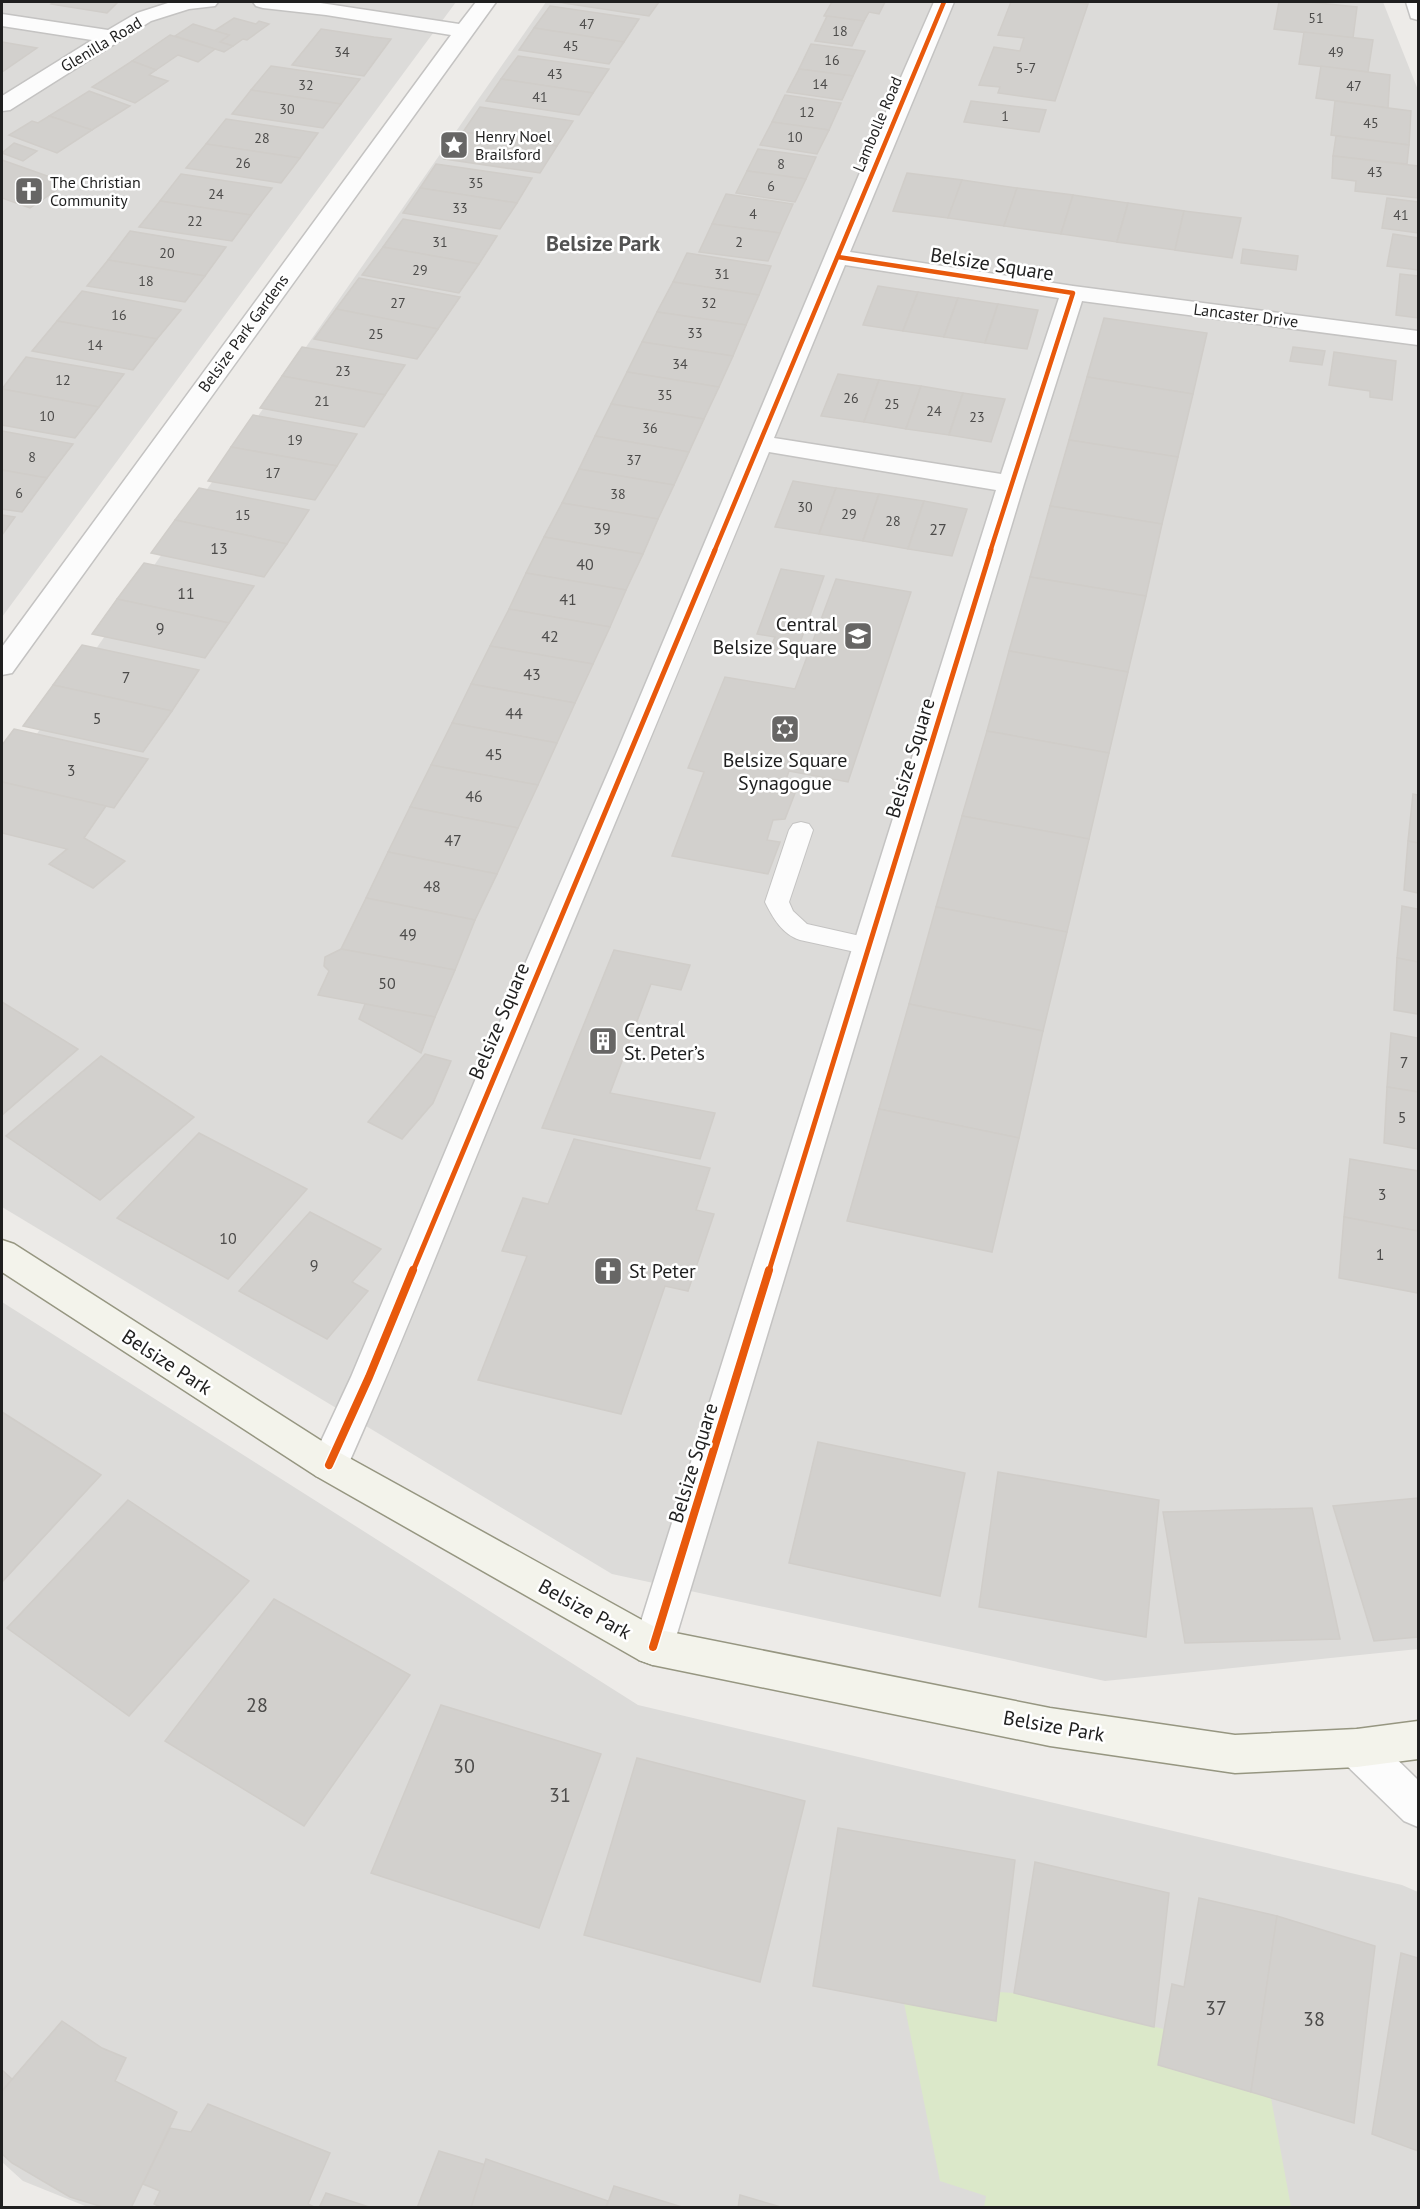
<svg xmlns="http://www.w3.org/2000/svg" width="1420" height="2209" font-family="'PT Sans',sans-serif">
<rect width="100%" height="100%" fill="#edebe8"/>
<!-- residential -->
<g fill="#dcdbd9">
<path d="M2,2H456L2,617Z"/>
<path d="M546,2H1383L1418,90V1649L1105,1681L612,1574L2,1207V784Z"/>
<path d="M2,1302L638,1705L1402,1885L1418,1892V2207L90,2208L23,2181L2,2162Z"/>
</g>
<!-- grass -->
<path fill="#dbe8c9" d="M999,1992L1014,1993L1164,2029L1158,2065L1271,2098L1291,2207H984L986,2196L940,2181L904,2003L996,2021Z"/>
<!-- building -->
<g fill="#d2d0cd" stroke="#d0cdc9" stroke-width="1.5">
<path d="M53,2H118L107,13L51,4Z"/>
<path d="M557,2H659L649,16Z"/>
<path d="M832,2H885L879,14L869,12L864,21L824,16Z"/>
<path d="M1011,2H1065L1088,4L1055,101L998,93L1000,87L979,85L994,47L1020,51L1024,38L998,35Z"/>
<path d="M1279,2H1308L1357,7L1353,38L1274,29Z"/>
<path d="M550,6L639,19L624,42L534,28Z"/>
<path d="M827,16L864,21L852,46L815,41Z"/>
<path d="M234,18L256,24L259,21L269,24L247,40L243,39L233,46L220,42L229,35L214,31Z"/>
<path d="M193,24L229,35L220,42L233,46L224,52L175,36Z"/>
<path d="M534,28L624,42L609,64L519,50Z"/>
<path d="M321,29L374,37L391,39L364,76L292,65Z"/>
<path d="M1304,32L1373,40L1368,72L1299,64Z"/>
<path d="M170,35L215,49L198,62L178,55L156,70L132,61Z"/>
<path d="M2,42L37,48L2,72Z"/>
<path d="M811,44L865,51L853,76L799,69Z"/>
<path d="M518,56L609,69L593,93L501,79Z"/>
<path d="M132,61L156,70L149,75L168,81L135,103L92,87Z"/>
<path d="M271,66L360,79L341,104L251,90Z"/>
<path d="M1321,66L1390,75L1388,108L1316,98Z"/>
<path d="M799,69L853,76L842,100L787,92Z"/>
<path d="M501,79L593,93L579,115L486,101Z"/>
<path d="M251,90L341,104L323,128L232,114Z"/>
<path d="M89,91L130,106L92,130L49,116Z"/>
<path d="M785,95L841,103L829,130L772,122Z"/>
<path d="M971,101L1046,110L1039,132L964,122Z"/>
<path d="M1335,101L1411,111L1409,145L1331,135Z"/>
<path d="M480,107L573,121L557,146L463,132Z"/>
<path d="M49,116L92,130L57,153L9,135L32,121L38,123Z"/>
<path d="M226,119L318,133L300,158L206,144Z"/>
<path d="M772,122L829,130L817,154L760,145Z"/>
<path d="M463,132L557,146L540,173L444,159Z"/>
<path d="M1336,136L1409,145L1407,164L1333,156Z"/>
<path d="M14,143L37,151L23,161L2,153Z"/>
<path d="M206,144L300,158L281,183L186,168Z"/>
<path d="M758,149L816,157L806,179L747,171Z"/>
<path d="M1333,156L1418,166V198L1355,191L1356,181L1332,178Z"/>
<path d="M2,160L67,183L30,208L2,198Z"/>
<path d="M436,164L532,178L517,203L420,188Z"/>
<path d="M747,171L806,179L795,202L736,193Z"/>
<path d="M907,173L962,180L948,218L893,211Z"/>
<path d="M181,174L272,188L251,215L160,201Z"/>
<path d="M962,180L1017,188L1004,226L948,218Z"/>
<path d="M420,188L517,203L500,229L403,213Z"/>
<path d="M1017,188L1073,195L1061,234L1004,226Z"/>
<path d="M726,194L793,204L780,233L712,224Z"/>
<path d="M1073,195L1128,203L1117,242L1061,234Z"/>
<path d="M1387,198L1418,202V233L1382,228Z"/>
<path d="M160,201L251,215L232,241L139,227Z"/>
<path d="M1128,203L1184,211L1175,250L1117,242Z"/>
<path d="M1184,211L1241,218L1232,258L1175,250Z"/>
<path d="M403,219L497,236L479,264L383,247Z"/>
<path d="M712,224L780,233L768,261L699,252Z"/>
<path d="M130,231L226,247L205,276L108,260Z"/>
<path d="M1393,234L1418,238V270L1387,266Z"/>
<path d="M383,247L479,264L459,293L362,275Z"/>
<path d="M1243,249L1298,256L1296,270L1241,263Z"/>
<path d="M687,253L771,266L759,295L673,282Z"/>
<path d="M108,260L205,276L185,302L87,286Z"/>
<path d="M1400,274L1418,276V318L1396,315Z"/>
<path d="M359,278L460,297L438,329L336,309Z"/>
<path d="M673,282L759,295L746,325L657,312Z"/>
<path d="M878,286L918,292L903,331L863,325Z"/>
<path d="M82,291L181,310L157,339L57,321Z"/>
<path d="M918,292L958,298L944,337L903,331Z"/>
<path d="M958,298L998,304L985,343L944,337Z"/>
<path d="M998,304L1038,310L1027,349L985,343Z"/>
<path d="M336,309L438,329L417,359L314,339Z"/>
<path d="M657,312L746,325L733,356L642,342Z"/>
<path d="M1104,318L1207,333L1193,394L1087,377Z"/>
<path d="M57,321L157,339L133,370L32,351Z"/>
<path d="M642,342L733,356L719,387L627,372Z"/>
<path d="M302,347L405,365L385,395L282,376Z"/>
<path d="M1293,347L1325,351L1322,365L1290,361Z"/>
<path d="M1334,352L1396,361L1392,400L1370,397V391L1329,385Z"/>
<path d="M26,357L124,374L99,407L2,389Z"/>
<path d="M627,372L719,387L704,419L611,404Z"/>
<path d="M838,374L879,380L864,422L821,416Z"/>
<path d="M282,376L385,395L364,427L260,408Z"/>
<path d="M1087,377L1193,394L1178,457L1069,440Z"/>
<path d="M879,380L921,386L906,429L864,422Z"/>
<path d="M921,386L963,393L949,435L906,429Z"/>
<path d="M2,389L99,407L75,438L2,425Z"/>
<path d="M963,393L1005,399L991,442L949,435Z"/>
<path d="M611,404L704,419L689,452L595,436Z"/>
<path d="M253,415L357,434L337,466L231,447Z"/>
<path d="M2,431L73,444L47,478L2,470Z"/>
<path d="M595,436L689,452L674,485L579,469Z"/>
<path d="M1069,440L1178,457L1162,524L1050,506Z"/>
<path d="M231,447L337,466L315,500L208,481Z"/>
<path d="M579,469L674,485L658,519L562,503Z"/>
<path d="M2,470L47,478L22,512L2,509Z"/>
<path d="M793,481L836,488L819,534L775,527Z"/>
<path d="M199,488L309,510L287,544L175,520Z"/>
<path d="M836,488L879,494L863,541L819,534Z"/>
<path d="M879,494L924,501L908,549L863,541Z"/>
<path d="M924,501L967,509L952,556L908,549Z"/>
<path d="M562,503L658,519L643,554L544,537Z"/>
<path d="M1050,506L1162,524L1146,596L1030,577Z"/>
<path d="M2,515L15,517L2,535Z"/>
<path d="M175,520L287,544L264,577L151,553Z"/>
<path d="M544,537L643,554L626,590L526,573Z"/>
<path d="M144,563L254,586L229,623L117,599Z"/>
<path d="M781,569L824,576L796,654L770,649L775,637L757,634Z"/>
<path d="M526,573L626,590L610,627L509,609Z"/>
<path d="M1030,577L1146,596L1128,672L1009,651Z"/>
<path d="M836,579L911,592L848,782L789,771L782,791L795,793L785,819L773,820L767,840L780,842L768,874L672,856L704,772L688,768L725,677L795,689Z"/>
<path d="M117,599L229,623L205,658L92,634Z"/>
<path d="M509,609L610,627L593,664L490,646Z"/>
<path d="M82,645L199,670L172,711L53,685Z"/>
<path d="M490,646L593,664L575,703L471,684Z"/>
<path d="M1009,651L1128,672L1109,753L987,731Z"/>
<path d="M471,684L575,703L557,743L452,723Z"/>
<path d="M53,685L172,711L143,752L23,726Z"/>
<path d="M452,723L557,743L538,785L431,765Z"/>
<path d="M14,729L148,759L114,808L2,782V745Z"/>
<path d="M987,731L1109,753L1089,839L962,816Z"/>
<path d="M431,765L538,785L518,828L410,807Z"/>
<path d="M2,782L106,806L84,838L125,861L93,888L49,864L67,849L2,833Z"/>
<path d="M1413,794L1418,795V843L1408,841Z"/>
<path d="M410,807L518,828L497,874L388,852Z"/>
<path d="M962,816L1089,839L1067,932L936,907Z"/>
<path d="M1408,841L1418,843V893L1404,890Z"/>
<path d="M388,852L497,874L475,920L366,898Z"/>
<path d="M366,898L475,920L455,970L341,949Z"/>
<path d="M1402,906L1418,909V962L1397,958Z"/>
<path d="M936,907L1067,932L1043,1031L909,1004Z"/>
<path d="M341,949L455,970L435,1017L318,995L329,971L324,966L325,957Z"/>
<path d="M614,950L690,965L681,990L651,984L610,1093L715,1113L700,1159L542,1128Z"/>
<path d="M1397,958L1418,962V1014L1394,1010Z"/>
<path d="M2,1002L78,1049L2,1115Z"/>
<path d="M365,1004L435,1017L421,1053L359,1019Z"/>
<path d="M909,1004L1043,1031L1019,1138L879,1109Z"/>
<path d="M1391,1033L1418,1038V1092L1387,1087Z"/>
<path d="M425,1054L451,1061L433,1103L402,1139L368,1122Z"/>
<path d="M101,1056L194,1117L100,1200L6,1136Z"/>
<path d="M1387,1087L1418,1092V1149L1384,1143Z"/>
<path d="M879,1109L1019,1138L992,1252L847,1221Z"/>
<path d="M199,1133L307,1189L228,1279L117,1218Z"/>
<path d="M574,1139L710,1168L696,1210L714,1214L688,1291L665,1286L621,1414L478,1380L527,1256L502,1251L523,1198L548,1204Z"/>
<path d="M1350,1159L1418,1171V1231L1344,1217Z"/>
<path d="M310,1212L381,1249L352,1282L368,1291L327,1339L239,1291Z"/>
<path d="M1344,1217L1418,1231V1293L1339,1278Z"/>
<path d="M2,1412L101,1475L2,1582Z"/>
<path d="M818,1442L965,1473L940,1596L789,1563Z"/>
<path d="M998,1472L1159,1500L1146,1637L979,1607Z"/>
<path d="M1418,1498V1637L1374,1641L1333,1506Z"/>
<path d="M128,1500L249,1581L129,1716L7,1628Z"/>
<path d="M1312,1508L1340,1639L1185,1643L1163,1512Z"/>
<path d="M274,1599L410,1675L304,1826L165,1741Z"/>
<path d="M441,1705L601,1754L539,1928L371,1873Z"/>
<path d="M637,1758L805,1801L760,1982L584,1935Z"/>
<path d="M838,1828L1015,1860L996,2021L813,1986Z"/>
<path d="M1035,1862L1169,1893L1154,2027L1014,1993Z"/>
<path d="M1199,1898L1277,1916L1251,2092L1158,2065L1172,1984L1184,1987Z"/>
<path d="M1277,1916L1375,1946L1354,2123L1251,2092Z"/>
<path d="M1401,1953L1418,1958V2151L1372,2134Z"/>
<path d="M62,2021L102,2048L126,2058L115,2081L177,2112L131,2208H106L70,2197L12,2163L2,2154V2091Z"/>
<path d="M2,2070L12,2079L2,2091Z"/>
<path d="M208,2104L330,2153L308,2204L316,2208H162L154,2204L160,2191L143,2184L170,2128L191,2132Z"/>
<path d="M439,2151L486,2165L471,2208H417Z"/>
<path d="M486,2159L608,2201L606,2208H471Z"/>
<path d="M614,2186L685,2208H606Z"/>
<path d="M326,2193L372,2208H319Z"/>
<path d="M740,2195L784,2208H738Z"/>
</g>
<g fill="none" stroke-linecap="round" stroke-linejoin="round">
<!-- lane casing -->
<g stroke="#c4c3c2" stroke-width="2">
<path id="lane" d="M801,822L809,824L813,830L789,902L793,911L807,924L878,940L881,946L878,952L869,955L800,940C782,934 773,918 765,902L789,830L793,824Z"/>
</g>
<!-- street casing -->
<g stroke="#c4c3c2" stroke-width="3">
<g id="street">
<path d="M171,2H218L215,6L189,9L151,21L10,110L2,111V96L92,40L2,26V14L108,30L137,13Z"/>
<path d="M253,2H314L459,24L476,2H496L12,673L2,675V647L451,35L326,15L263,8L256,6Z"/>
<path d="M934,2H954L850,252L1073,286L1418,331V345L1082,301L1024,484L673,1647L667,1660L653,1665L639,1660L633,1647L996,490L769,452C686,654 601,856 517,1058C460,1193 408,1331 348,1465L342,1476L329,1481L316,1476L310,1465L351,1377L484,1059L616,754L874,139ZM845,265L1059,298L1001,474L774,438Z"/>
<path d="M1406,2H1418V20L1411,18Z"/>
<path d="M1357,1729L1371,1734L1418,1780V1827L1404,1821L1343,1762L1337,1748L1343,1734Z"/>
</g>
</g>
<!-- secondary casing -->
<g stroke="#969681" stroke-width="3">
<path id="secondary" d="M2,1240L14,1244L342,1454L660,1630L1050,1708L1235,1735L1357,1729L1418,1721V1759L1357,1767L1235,1773L1050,1746L653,1665L639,1660L316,1476L2,1272Z"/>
</g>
<!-- lane -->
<use href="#lane" fill="#fcfcfc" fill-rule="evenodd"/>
<!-- street -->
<use href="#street" fill="#fcfcfc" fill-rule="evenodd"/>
<!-- secondary -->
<use href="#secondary" fill="#f3f3eb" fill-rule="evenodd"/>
<!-- cycleway-far2 casing -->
<g stroke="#fff" stroke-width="8">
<g id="cycleway-far2">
<path d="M838,257L1073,293L990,552"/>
<path d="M714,552L944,2"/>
</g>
</g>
<!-- cycleway-far1 casing -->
<g stroke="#fff" stroke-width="9">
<g id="cycleway-far1">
<path d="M413,1271L715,550"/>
<path d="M769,1271L991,550"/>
</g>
</g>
<!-- cycleway casing -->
<g stroke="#fff" stroke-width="11">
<g id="cycleway">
<path d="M329,1465L369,1377L413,1270"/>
<path d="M653,1647L769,1270"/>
</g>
</g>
<!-- cycleway-far2 -->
<use href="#cycleway-far2" stroke="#e8590c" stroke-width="4.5"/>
<!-- cycleway-far1 -->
<use href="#cycleway-far1" stroke="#e8590c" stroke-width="5"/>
<!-- cycleway -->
<use href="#cycleway" stroke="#e8590c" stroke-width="8"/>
</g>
<!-- icons -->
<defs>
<g id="sight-square" transform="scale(1.5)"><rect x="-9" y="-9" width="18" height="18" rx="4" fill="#676665" stroke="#fff"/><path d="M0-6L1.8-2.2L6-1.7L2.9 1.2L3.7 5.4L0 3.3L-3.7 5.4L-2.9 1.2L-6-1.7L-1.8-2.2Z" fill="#fff"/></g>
<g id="church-square" transform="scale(1.5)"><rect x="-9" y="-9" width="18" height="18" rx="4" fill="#676665" stroke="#fff"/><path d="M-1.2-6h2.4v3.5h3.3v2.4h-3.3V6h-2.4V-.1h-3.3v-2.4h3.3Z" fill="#fff"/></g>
<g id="university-square" transform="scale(1.5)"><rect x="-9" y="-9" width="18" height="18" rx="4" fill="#676665" stroke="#fff"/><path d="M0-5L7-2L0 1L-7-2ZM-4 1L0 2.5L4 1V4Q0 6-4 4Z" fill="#fff"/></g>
<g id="synagogue-square" transform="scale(1.5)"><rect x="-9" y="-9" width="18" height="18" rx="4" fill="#676665" stroke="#fff"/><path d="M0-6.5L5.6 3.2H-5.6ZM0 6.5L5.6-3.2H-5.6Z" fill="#fff"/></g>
<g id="building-square" transform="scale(1.5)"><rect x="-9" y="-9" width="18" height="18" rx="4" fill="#676665" stroke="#fff"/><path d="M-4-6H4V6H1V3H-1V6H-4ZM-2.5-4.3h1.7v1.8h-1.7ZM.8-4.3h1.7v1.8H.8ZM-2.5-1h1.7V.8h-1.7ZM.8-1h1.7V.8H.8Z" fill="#fff"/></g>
</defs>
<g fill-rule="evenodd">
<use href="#sight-square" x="454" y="145"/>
<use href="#church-square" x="29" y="191"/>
<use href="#university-square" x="858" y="636"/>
<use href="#synagogue-square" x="785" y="729"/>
<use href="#building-square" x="603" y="1041"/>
<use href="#church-square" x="608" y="1271"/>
</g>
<g text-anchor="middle" stroke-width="5" stroke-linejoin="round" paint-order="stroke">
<!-- far-number labels -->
<g font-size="14" fill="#4c4b4a">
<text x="1316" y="23">51</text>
<text x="587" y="29">47</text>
<text x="840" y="36">18</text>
<text x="571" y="51">45</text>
<text x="342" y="57">34</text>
<text x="1336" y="57">49</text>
<text x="832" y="65">16</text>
<text x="1026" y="73">5-7</text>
<text x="555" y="79">43</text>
<text x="820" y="89">14</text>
<text x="306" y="90">32</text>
<text x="1354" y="91">47</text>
<text x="540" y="102">41</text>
<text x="287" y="114">30</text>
<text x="807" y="117">12</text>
<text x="1005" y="121">1</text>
<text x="1371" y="128">45</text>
<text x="795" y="142">10</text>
<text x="262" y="143">28</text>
<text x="243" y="168">26</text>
<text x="781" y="169">8</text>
<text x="1375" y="177">43</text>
<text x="476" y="188">35</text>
<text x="771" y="191">6</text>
<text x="216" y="199">24</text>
<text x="460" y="213">33</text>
<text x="753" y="219">4</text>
<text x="1401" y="220">41</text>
<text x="195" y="226">22</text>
<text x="440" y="247">31</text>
<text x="739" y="247">2</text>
<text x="167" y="258">20</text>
<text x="420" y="275">29</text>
<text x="722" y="279">31</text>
<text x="146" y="286">18</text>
<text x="398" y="308">27</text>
<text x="709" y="308">32</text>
<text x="119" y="320">16</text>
<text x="695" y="338">33</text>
<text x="376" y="339">25</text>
<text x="95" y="350">14</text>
<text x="680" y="369">34</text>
<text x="343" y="376">23</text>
<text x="63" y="385">12</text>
<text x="665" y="400">35</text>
<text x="851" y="403">26</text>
<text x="322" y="406">21</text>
<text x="892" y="409">25</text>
<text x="934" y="416">24</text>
<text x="47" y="421">10</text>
<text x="977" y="422">23</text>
<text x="650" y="433">36</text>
<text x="295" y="445">19</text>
<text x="32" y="462">8</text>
<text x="634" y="465">37</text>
<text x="273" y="478">17</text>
<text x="19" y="498">6</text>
<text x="618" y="499">38</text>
<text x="805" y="512">30</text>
<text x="849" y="519">29</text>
<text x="243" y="520">15</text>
<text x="893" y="526">28</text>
</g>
<!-- far-street labels -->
<g font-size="16" fill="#1f1f1f" stroke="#fff">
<text transform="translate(101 44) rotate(-31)" y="6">Glenilla Road</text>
<text transform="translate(877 124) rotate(-67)" y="6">Lambolle Road</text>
<text transform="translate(1246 315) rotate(7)" y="6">Lancaster Drive</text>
<text transform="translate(243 333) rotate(-54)" y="6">Belsize Park Gardens</text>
</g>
<!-- far-poi labels -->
<g font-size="16" fill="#1f1f1f" stroke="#fff" text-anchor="start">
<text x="475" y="142">Henry Noel<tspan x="475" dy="18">Brailsford</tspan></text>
<text x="50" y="188">The Christian<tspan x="50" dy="18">Community</tspan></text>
</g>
<!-- number labels -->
<g font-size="16" fill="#4c4b4a">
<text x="602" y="534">39</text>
<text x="938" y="535">27</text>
<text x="219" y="554">13</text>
<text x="585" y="570">40</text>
<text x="186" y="599">11</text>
<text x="568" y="605">41</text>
<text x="160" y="634">9</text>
<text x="550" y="642">42</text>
<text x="532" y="680">43</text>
<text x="126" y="683">7</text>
<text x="514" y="719">44</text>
<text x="97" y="724">5</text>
<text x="494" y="760">45</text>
<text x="71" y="776">3</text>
<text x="474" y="802">46</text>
<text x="453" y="846">47</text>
<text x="432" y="892">48</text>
<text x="408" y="940">49</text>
<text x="387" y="989">50</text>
<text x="1404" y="1068">7</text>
<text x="1402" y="1123">5</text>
<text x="1382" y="1200">3</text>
<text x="228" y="1244">10</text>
<text x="1380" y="1260">1</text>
<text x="314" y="1271">9</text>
</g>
<!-- street labels -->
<g font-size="20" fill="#1f1f1f" stroke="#fff">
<text transform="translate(992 264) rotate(9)" y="7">Belsize Square</text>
<text transform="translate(910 758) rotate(-73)" y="7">Belsize Square</text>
<text transform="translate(499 1021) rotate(-67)" y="7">Belsize Square</text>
<text transform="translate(167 1362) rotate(33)" y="7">Belsize Park</text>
<text transform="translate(693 1463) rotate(-73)" y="7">Belsize Square</text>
<text transform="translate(585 1609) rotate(29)" y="7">Belsize Park</text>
<text transform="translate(1054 1726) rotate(10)" y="7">Belsize Park</text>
</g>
<!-- poi labels -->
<g font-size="20" fill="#1f1f1f" stroke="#fff" text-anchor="start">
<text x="837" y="631" text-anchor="end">Central<tspan x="837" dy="23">Belsize Square</tspan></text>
<text x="785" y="767" text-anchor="middle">Belsize Square<tspan x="785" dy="23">Synagogue</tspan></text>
<text x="624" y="1037">Central<tspan x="624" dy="23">St. Peter’s</tspan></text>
<text x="629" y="1278">St Peter</text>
</g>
<!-- near-number labels -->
<g font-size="20" fill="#4c4b4a">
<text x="257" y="1712">28</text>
<text x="464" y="1773">30</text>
<text x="560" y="1802">31</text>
<text x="1216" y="2015">37</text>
<text x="1314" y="2026">38</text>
</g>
<!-- far-district labels -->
<g font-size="22" font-weight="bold" fill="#525252" stroke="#fff">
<text x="603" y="251">Belsize Park</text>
</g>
</g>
<!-- border -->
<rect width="1420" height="2209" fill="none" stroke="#1f1f1f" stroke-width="6"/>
</svg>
